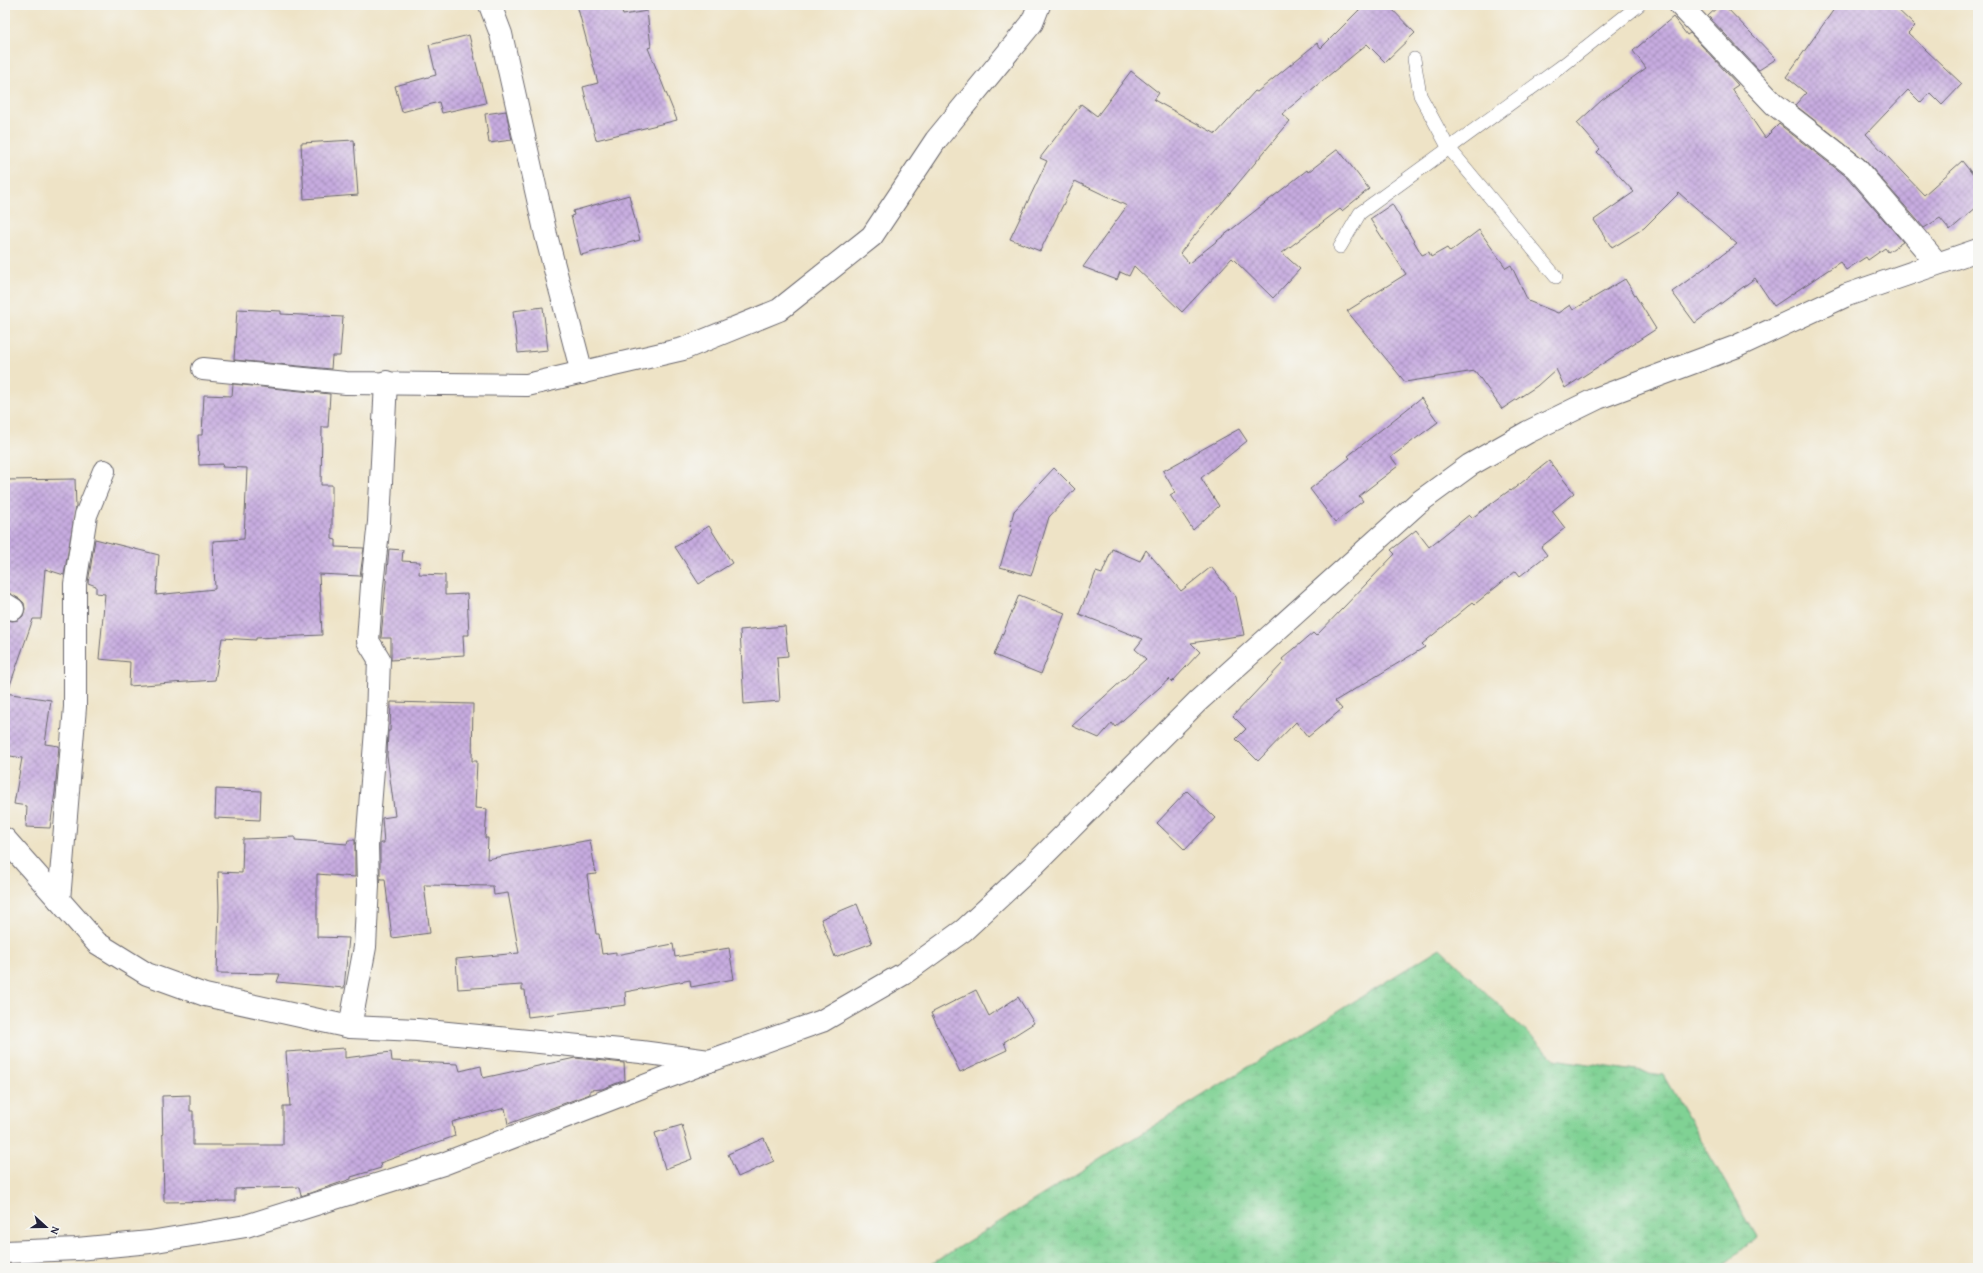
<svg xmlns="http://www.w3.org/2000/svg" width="1983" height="1273" font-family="'Gentium Book Plus',serif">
<defs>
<pattern id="wetland-marsh" width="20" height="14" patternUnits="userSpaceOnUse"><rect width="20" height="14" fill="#80d294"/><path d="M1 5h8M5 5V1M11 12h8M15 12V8" fill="none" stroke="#6eb480"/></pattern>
<pattern id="building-cross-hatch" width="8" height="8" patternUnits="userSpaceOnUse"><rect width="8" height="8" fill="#c7ace0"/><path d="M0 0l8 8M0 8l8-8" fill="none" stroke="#a18cb7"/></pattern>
</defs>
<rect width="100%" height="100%" fill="#f6f6f2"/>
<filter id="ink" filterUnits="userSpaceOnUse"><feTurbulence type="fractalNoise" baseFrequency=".025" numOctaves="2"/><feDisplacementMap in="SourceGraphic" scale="8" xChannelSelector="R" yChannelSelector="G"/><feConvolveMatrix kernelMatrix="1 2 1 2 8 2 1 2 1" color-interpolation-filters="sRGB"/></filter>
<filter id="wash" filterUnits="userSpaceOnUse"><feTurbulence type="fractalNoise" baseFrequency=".012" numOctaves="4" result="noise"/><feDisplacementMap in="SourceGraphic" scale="16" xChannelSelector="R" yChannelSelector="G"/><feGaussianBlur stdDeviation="0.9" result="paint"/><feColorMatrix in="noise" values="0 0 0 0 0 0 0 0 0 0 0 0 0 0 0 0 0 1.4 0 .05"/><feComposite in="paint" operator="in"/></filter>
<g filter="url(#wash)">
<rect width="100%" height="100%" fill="#eee3c6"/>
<!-- wetland -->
<path fill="url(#wetland-marsh)" stroke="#517a68" d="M1440,948L1554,1059L1663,1075L1757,1237L1720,1268H925Z"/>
<g id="blocks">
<!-- building -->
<g fill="url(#building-cross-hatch)">
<path d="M577,5H620L623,15L647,11L651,47L648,48L677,120L596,140L583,87L598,83Z"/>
<path d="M1364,5H1388L1415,33L1385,62L1367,44L1282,114L1290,121L1180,253L1189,263L1307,170L1308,172L1338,149L1369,189L1342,211L1340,209L1282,253L1300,269L1273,298L1232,258L1182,312L1134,266L1129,276L1120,272L1117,280L1083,267L1127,206L1075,181L1040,251L1010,239L1047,161L1040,158L1081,104L1097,116L1131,71L1159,93L1154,100L1216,134L1255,91L1257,92L1317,43L1321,48Z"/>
<path d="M1720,5H1724L1776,59L1759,70L1708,16Z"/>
<path d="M1837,5H1893L1915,26L1908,33L1962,84L1942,105L1930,93L1921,103L1908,90L1866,134L1924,195L1962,161L1978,181V206L1950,230L1940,218L1924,228L1865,160L1795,105L1806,93L1786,77Z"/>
<path d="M1673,17L1687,35L1690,33L1738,85L1732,89L1765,138L1779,124L1847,177L1903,242L1888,252L1885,248L1868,260L1866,257L1846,270L1840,262L1774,306L1755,278L1695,323L1672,292L1737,244L1679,193L1644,228L1612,248L1594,220L1634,192L1597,152L1600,149L1577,123L1602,100L1646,68L1633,51Z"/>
<path d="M469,35L486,103L442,113L439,102L402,112L395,86L436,75L429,45Z"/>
<path d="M506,111L512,140L489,143L485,114Z"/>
<path d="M354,140L358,195L304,199L301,143Z"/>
<path d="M629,195L640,240L581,255L571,216L574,215L573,211Z"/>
<path d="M1392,204L1422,255L1429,252L1431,257L1447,248L1450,252L1479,230L1506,268L1511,265L1528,301L1558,313L1570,305L1573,310L1625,279L1656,329L1565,388L1556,369L1537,386L1502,409L1475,371L1405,382L1347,311L1406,274L1370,219Z"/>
<path d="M543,307L548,350L518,353L513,311Z"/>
<path d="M237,309L281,311V314L343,317L340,356H332L331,369L234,360Z"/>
<path d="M233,384L330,394L328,427H322L321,485H332V539L336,540V547L364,548L360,576L319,574L322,635L256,638V640L222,638L215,680L129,686L130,662L99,659L105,594L96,593V586L88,583L95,539L159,555L156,595L215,589L213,541L244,539L247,468L222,467L223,464L199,465L198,435H202L204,395L232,396Z"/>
<path d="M1421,398L1438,422L1391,457L1398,466L1359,496L1363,501L1335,522L1310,489L1350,458L1348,456Z"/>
<path d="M1239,429L1247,441L1201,478L1219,506L1193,530L1170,495L1175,492L1163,471Z"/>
<path d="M1549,461L1574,493L1552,511L1565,528L1541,547L1547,555L1520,576L1516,571L1475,604L1473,602L1422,644L1425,647L1335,701L1342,709L1308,737L1296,722L1258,761L1236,739L1246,729L1233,716L1284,662L1282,659L1313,633L1316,636L1395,554L1391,550L1416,530L1429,547L1469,515L1472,518L1510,490L1511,491Z"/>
<path d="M1054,468L1075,489L1049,517L1031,576L1000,567L1012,527L1010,526L1014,511Z"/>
<path d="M75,479L76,507L64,575L45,569L41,619H33L9,688L5,687V619L12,621L18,620L23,616L25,609L24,603L20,599L5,592V480Z"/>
<path d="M709,526L732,563L699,584L675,547Z"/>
<path d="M389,549L403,550L402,561L420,562L419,574L445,575V595L467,594L469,635H463L464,655L391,660V638H381Z"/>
<path d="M1112,549L1140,561L1146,550L1181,591L1211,567L1236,597L1244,635L1191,643L1200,652L1172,682L1169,679L1115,727L1112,723L1099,738L1072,726L1146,659L1135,649L1143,639L1079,614L1096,572L1102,574Z"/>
<path d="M1019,595L1065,613L1041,674L994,655Z"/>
<path d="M785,626L788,656L777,657L780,701L744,704L740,630Z"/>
<path d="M5,693L51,700L45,744L59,746L55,792L50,828L26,827L27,806L14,804L22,758L5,755Z"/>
<path d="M391,702L473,704L472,761H477L475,808L487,809L485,838H488L487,859L590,840L596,874L587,875L596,934H599L602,954L616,952V955L673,944L675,957L729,948L734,979L691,987L690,980L625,992L626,1005L528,1017L525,990H522V985L458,989L456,959L519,953L508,893L494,895L493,886L424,885L430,933L392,938L385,879H380V843H384L382,818L395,816L387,756L388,731H390Z"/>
<path d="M216,789L261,791L260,820L215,818Z"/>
<path d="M1187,791L1215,818L1185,850L1157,823Z"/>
<path d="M295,837V840L347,844L348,840H355V877L317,874V937L349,938L344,988L277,982L280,974L217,973L219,906L218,872L242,873L243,839Z"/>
<path d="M857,904L872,943L835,957L821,919Z"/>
<path d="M976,990L989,1016L1018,997L1034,1023L1004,1042L1007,1050L960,1072L931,1013Z"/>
<path d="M345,1048V1058L391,1052L392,1061L458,1064L460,1071L481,1066L483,1078L575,1058L624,1063L625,1080L602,1089L590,1090V1094L508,1124L505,1108L452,1122L455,1136L380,1163L381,1168L351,1177V1179L301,1196L299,1187L235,1189V1201L164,1202L162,1096L190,1095V1111H193V1145H283V1106H290L286,1052Z"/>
<path d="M682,1125L692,1159L665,1169L655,1133Z"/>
<path d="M764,1138L774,1161L738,1177L728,1154Z"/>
</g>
</g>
</g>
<g filter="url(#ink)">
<use href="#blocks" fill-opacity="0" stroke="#69666c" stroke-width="1"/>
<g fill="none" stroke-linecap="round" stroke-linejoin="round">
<!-- service casing -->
<g stroke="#69666c" stroke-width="14">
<g id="service">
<path d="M1414,59L1420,95L1448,147L1556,277"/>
<path d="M1340,247L1360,213L1562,66L1639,5"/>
</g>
</g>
<!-- minor casing -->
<g stroke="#69666c" stroke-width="24">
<g id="minor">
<path d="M490,5L501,34L546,235L582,373"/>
<path d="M1680,5L1774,104L1856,168L1937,263"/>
<path d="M203,369L346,383L527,385L683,349L779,310L872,236L936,140L1032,23L1039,5"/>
<path d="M5,604L13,609"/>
<path d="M5,839L97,943L147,974L205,995L350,1027L417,1030L641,1052L709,1061"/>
<path d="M59,900L75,707V584L86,515L104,471"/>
<path d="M350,1027L365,947L368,885L367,846L377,717L379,659L368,641L372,585L379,522L386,382"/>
</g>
</g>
<!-- secondary casing -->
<g stroke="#69666c" stroke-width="24">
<path id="secondary" d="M5,1252L77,1249L150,1242L246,1226L443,1164L709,1061L822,1021L903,974L964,930L1034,865L1198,701L1418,503L1470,465L1528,432L1598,398L1735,347L1847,295L1978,250"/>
</g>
<!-- service -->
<use href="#service" stroke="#fff" stroke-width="13"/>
<!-- minor -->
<use href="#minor" stroke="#fff" stroke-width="22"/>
<!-- secondary -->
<use href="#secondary" stroke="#fff" stroke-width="22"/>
</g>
</g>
<!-- margin -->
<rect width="1983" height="1273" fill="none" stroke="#f6f6f2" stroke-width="20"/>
<!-- north arrow -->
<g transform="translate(46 1227) rotate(111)" stroke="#f6f6f2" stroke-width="3" paint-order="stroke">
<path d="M0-3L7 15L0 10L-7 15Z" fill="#22223b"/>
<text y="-6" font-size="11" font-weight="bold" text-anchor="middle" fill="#22223b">N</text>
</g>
</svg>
